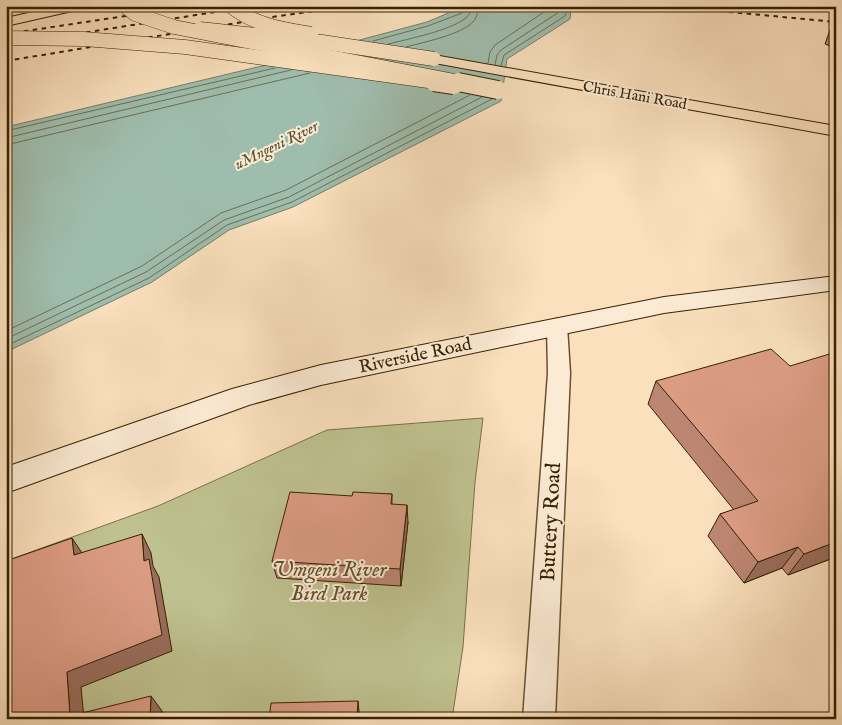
<svg xmlns="http://www.w3.org/2000/svg" width="842" height="725" font-family="'IM FELL English',serif">
<rect width="100%" height="100%" fill="#fae0bd"/>
<filter id="stains"><feTurbulence type="fractalNoise" baseFrequency=".004" numOctaves="4"/><feColorMatrix values="0 0 0 0 .2 0 0 0 0 .09 0 0 0 0 .02 0 0 0 .5 -.17"/></filter>
<radialGradient id="worn" r=".72"><stop offset=".6" stop-color="#630" stop-opacity="0"/><stop offset="1" stop-color="#630" stop-opacity=".3"/></radialGradient>
<!-- green -->
<path fill="#bfc290" stroke="#7a7248" d="M483,418L475,482L463,647L452,719H6V561L158,506L327,430Z"/>
<!-- water -->
<path fill="#9fbdad" stroke="#757f68" d="M465,6H581L571,10L570,19L507,59L501,101L293,207L229,230L152,282L6,352V127L266,65L427,22Z"/>
<g fill="none" stroke-linecap="round" stroke-linejoin="round">
<!-- shore -->
<g stroke="#6a6f56" stroke-width="1">
<path d="M373,41L428,26L462,13L465,6"/>
<path d="M388,44C408,39 453,30 467,17C470,14 471,10 471,6"/>
<path d="M406,47C424,42 461,35 474,21C477,17 478,11 479,6"/>
<path d="M488,63L490,52L495,45L553,6"/>
<path d="M495,65L497,55L501,50L559,12L561,6"/>
<path d="M501,66L504,55L565,16L568,6"/>
<path d="M6,131L275,68"/>
<path d="M6,138L291,70"/>
<path d="M6,145L310,73"/>
<path d="M6,331L142,266L221,213L286,190L470,95"/>
<path d="M6,339L146,272L224,220L289,197L482,97"/>
<path d="M6,346L149,278L227,225L292,202L492,99"/>
</g>
<!-- street casing -->
<g stroke="#67512f" stroke-width="3">
<path id="street" d="M557,319L564,321L567,326L570,373L555,719H523L548,373L547,326L550,321Z"/>
</g>
<!-- secondary casing -->
<g stroke="#362100" stroke-width="2">
<path id="secondary" d="M836,276V290L664,313L321,385L249,405L6,493V467L232,389L321,365L664,297Z"/>
</g>
<!-- primary casing -->
<g stroke="#362100" stroke-width="2">
<g id="primary">
<path d="M59,6H83L81,9L6,26V18Z"/>
<path d="M434,55L836,126V136L429,62L427,59L429,56Z"/>
</g>
</g>
<!-- street -->
<use href="#street" fill="#fcebd4" fill-rule="evenodd"/>
<!-- secondary -->
<use href="#secondary" fill="#fcebd4" fill-rule="evenodd"/>
<!-- primary -->
<use href="#primary" fill="#fae0bd" fill-rule="evenodd"/>
<!-- rail -->
<g stroke="#362100" stroke-width="2" stroke-dasharray="4.5 4.5" stroke-linecap="butt">
<path d="M666,6L836,22"/>
<path d="M6,34L192,6"/>
<path d="M6,45L253,6"/>
<path d="M6,61L279,16L352,6"/>
</g>
<!-- primary-bridge-far1 casing -->
<g stroke="#362100" stroke-width="15" stroke-linecap="butt">
<g id="primary-bridge-far1">
<path d="M200,29L322,42L434,59"/>
<path d="M6,38L84,39L185,47L443,83"/>
</g>
</g>
<!-- primary-bridge casing -->
<g stroke="#362100" stroke-width="20" stroke-linecap="butt">
<path id="primary-bridge" d="M434,82L454,85"/>
</g>
<!-- highway-bridge-far1 casing -->
<g stroke="#362100" stroke-width="15" stroke-linecap="butt">
<g id="highway-bridge-far1">
<path d="M125,6L135,14L174,27L465,83"/>
<path d="M231,6C254,25 282,29 311,34"/>
</g>
</g>
<!-- highway-bridge casing -->
<g stroke="#362100" stroke-width="20" stroke-linecap="butt">
<path id="highway-bridge" d="M458,82L498,90"/>
</g>
<!-- primary-bridge-far1 -->
<use href="#primary-bridge-far1" stroke="#fae0bd" stroke-width="14"/>
<!-- primary-bridge -->
<use href="#primary-bridge" stroke="#fae0bd" stroke-width="18"/>
<!-- highway-bridge-far1 -->
<use href="#highway-bridge-far1" stroke="#fae0bd" stroke-width="14"/>
<!-- highway-bridge -->
<use href="#highway-bridge" stroke="#fae0bd" stroke-width="18"/>
</g>
<!-- wall -->
<g fill="#bc8672" stroke="#362100">
<path d="M836,27V48L825,44L830,30Z"/>
<path d="M656,381L836,557L788,575L782,568L744,583L708,536L720,514L734,510L648,404Z"/>
<path d="M392,494V504L408,522L401,586L277,578L272,561L352,496Z"/>
</g>
<!-- shaded-wall -->
<g fill="#996d5c" stroke="#362100">
<path d="M407,505L408,522L401,586L400,569Z"/>
<path d="M142,534L151,553L153,566L159,577L172,651L81,687L84,719L70,716L67,672L144,561Z"/>
<path d="M72,538L84,556L74,555Z"/>
<path d="M836,542V557L788,575L804,554Z"/>
<path d="M798,547L782,568L744,583L758,562Z"/>
<path d="M151,696L162,711L161,719H150Z"/>
<path d="M358,701L359,711V719H357Z"/>
</g>
<!-- building -->
<g fill="#db9c84" stroke="#362100">
<path d="M836,27V32L830,30Z"/>
<path d="M771,349L790,366L836,352V542L804,554L798,547L758,562L720,514L758,501L656,381Z"/>
<path d="M290,492L352,496L353,492L392,494L391,504L407,505L400,569L272,561Z"/>
<path d="M142,534L144,561L149,559L162,635L67,672L70,716L151,696L150,719H6V561L72,538L74,555Z"/>
<path d="M358,701L357,719H269L271,703Z"/>
</g>
<g text-anchor="middle" stroke-width="4" stroke-linejoin="round" paint-order="stroke">
<!-- far-street labels -->
<g font-size="15" fill="#362100" stroke="#fcebd4">
<text transform="translate(635 95) rotate(10)" y="5">Chris Hani Road</text>
</g>
<!-- far-water labels -->
<g font-size="16" font-style="italic" fill="#565034" stroke="#fcebd4">
<text transform="translate(276 144) rotate(-26)" y="6">uMngeni River</text>
</g>
<!-- street labels -->
<g font-size="18" fill="#362100" stroke="#fcebd4">
<text transform="translate(415 355) rotate(-12)" y="6">Riverside Road</text>
</g>
<!-- near-street labels -->
<g font-size="21" fill="#362100" stroke="#fcebd4">
<text transform="translate(550 522) rotate(-87)" y="7">Buttery Road</text>
</g>
<!-- near-park labels -->
<g font-size="21" font-style="italic" fill="#5f512b" stroke="#fcebd4">
<text x="329" y="576">Umgeni River<tspan x="329" dy="24">Bird Park</tspan></text>
</g>
</g>
<!-- margin -->
<rect width="842" height="725" fill="none" stroke="#fae0bd" stroke-width="25"/>
<rect x="8" y="8" width="827" height="710" fill="none" stroke="#362100" stroke-width="2.5"/>
<rect x="12" y="12" width="817" height="700" fill="none" stroke="#362100"/>
<rect width="100%" height="100%" filter="url(#stains)"/>
<rect width="100%" height="100%" fill="url(#worn)"/>
</svg>
